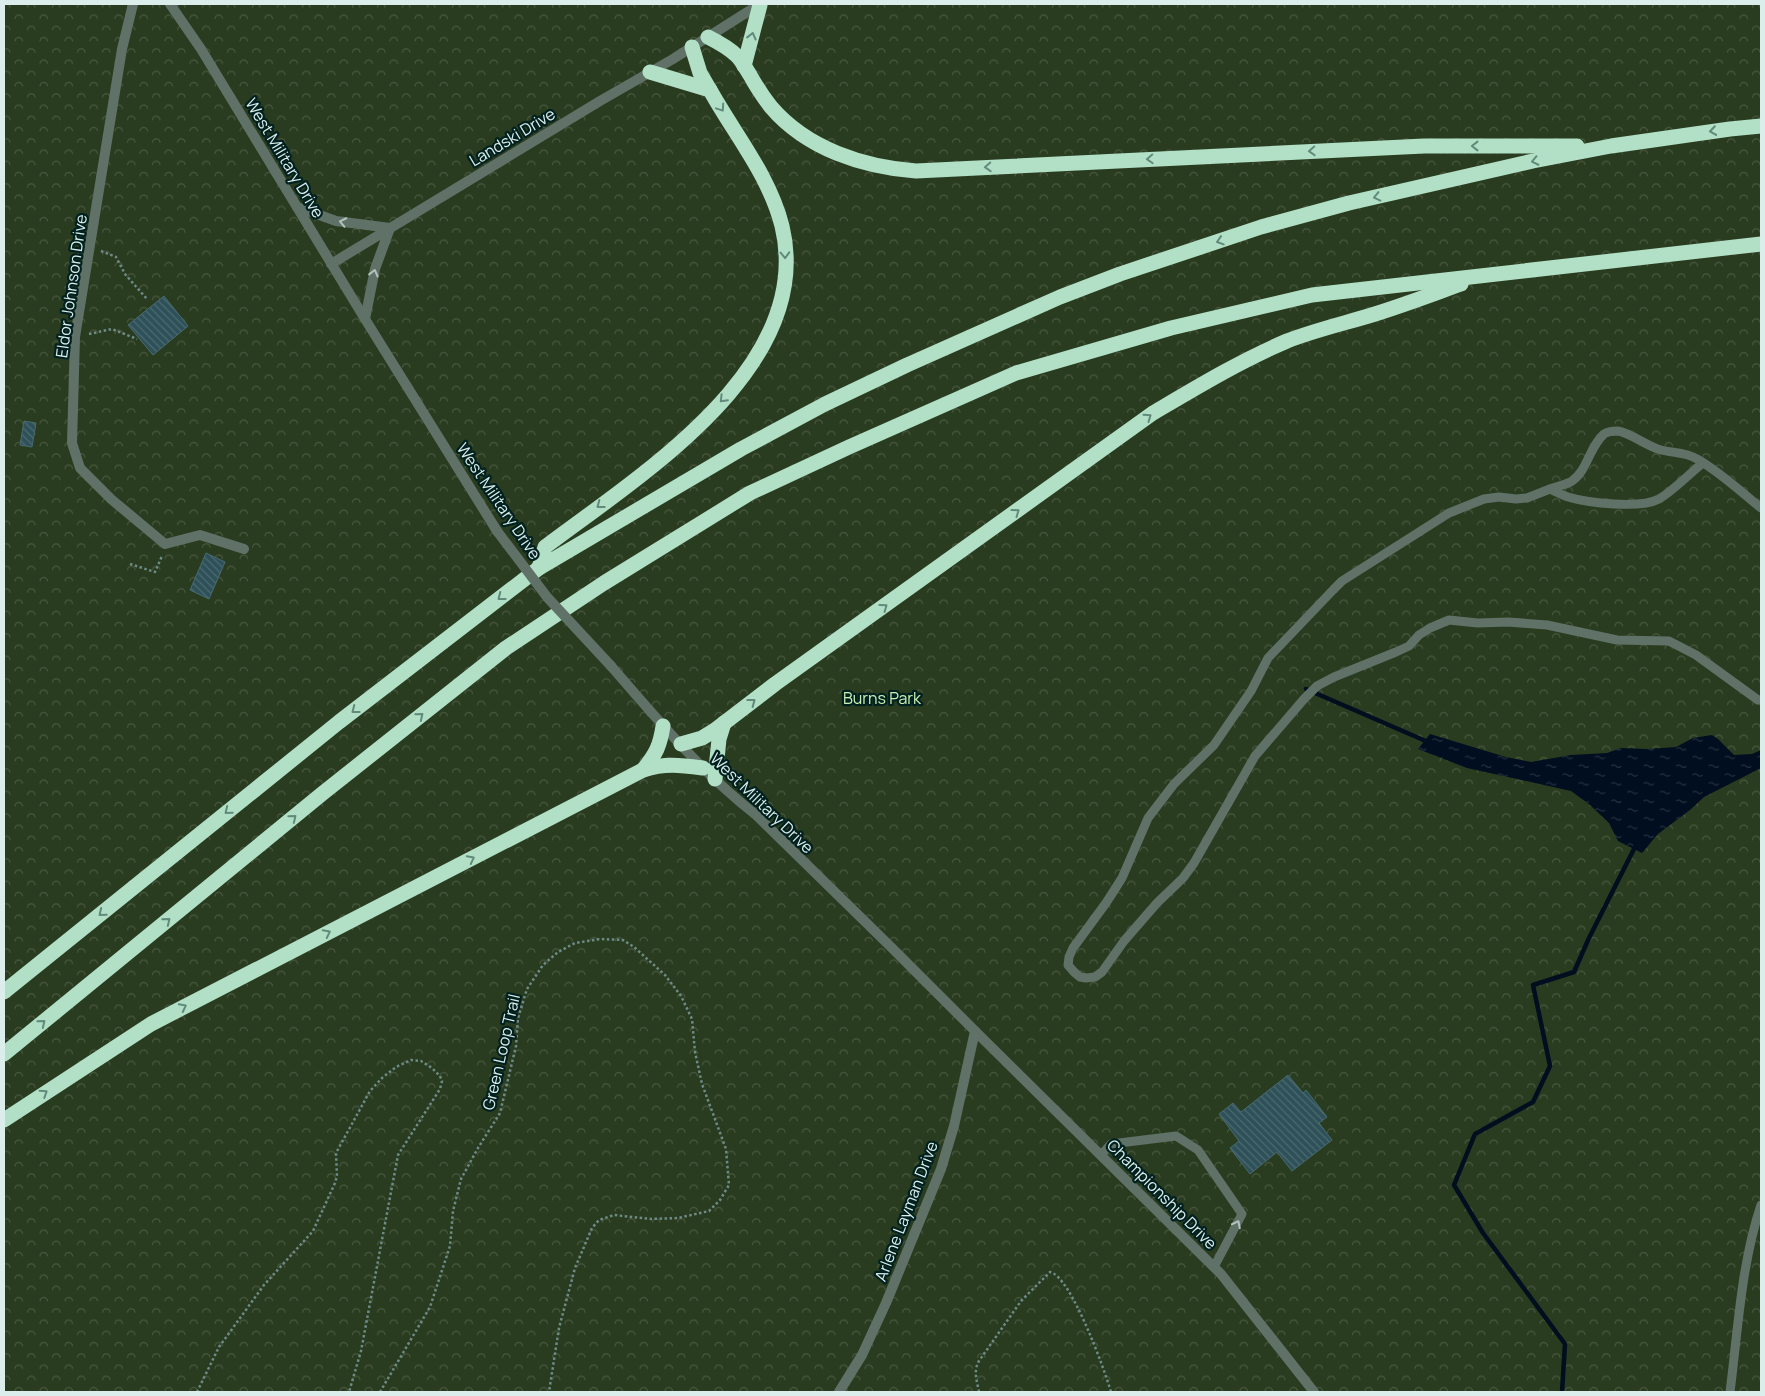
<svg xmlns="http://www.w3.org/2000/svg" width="1765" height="1396" font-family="Manrope,sans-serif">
<defs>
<pattern id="park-crowns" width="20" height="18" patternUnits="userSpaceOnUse" patternTransform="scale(1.25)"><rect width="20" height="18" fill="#2a3c1f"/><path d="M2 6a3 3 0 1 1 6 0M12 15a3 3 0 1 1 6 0" fill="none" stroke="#485840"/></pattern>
<pattern id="water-ripples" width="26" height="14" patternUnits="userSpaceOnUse" patternTransform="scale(1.25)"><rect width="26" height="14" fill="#000e1f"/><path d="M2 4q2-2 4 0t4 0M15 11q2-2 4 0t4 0" fill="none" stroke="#253140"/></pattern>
<pattern id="building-back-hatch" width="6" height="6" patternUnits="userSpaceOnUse" patternTransform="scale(1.25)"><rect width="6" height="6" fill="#2e5058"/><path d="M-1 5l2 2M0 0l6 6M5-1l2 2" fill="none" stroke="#4c6a70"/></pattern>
</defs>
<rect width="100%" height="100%" fill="#042b28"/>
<!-- park -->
<rect fill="url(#park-crowns)" x="4" y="4" width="1757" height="1388"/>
<!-- water -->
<path fill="url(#water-ripples)" d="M1430,734L1506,757L1531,762L1571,755L1607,753L1621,748L1648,749L1676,747L1693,738L1712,735L1718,739L1734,755L1752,754L1761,750V768L1704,797L1690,810L1658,834L1642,853L1618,841L1609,823L1590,805L1571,791L1467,768L1418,749Z"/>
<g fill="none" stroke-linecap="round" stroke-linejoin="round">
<!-- stream -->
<g stroke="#000e1f" stroke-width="4.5">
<path d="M1306,689L1428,742"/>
<path d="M1562,1392L1565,1344L1483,1233L1454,1185L1475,1134L1533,1102L1550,1066L1533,985L1574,972L1589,938L1636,845"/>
</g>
</g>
<!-- building -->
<g fill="url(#building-back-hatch)" stroke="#476a72">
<path d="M164,296L188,326L153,355L128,325Z"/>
<path d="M24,421L36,423L32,447L20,445Z"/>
<path d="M206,553L225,562L209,599L190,590Z"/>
<path d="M1288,1075L1303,1093L1306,1090L1327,1117L1319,1123L1332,1140L1292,1171L1277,1152L1250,1174L1230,1148L1239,1141L1219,1114L1233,1103L1241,1112Z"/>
</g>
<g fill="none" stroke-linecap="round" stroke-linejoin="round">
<!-- path -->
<g stroke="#6e8b89" stroke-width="2.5" stroke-dasharray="2.5 2.5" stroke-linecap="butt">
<path d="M101,251L116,257L125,274L147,299"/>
<path d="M89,334L112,329L137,339"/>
<path d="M130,564L155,572L162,556"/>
<path d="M197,1392L219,1347L264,1285L313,1231L335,1183L337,1176L336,1153L370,1091L382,1078L396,1067L411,1060L421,1061L432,1068L440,1076L442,1081L440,1089L398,1155L361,1351L349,1392"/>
<path d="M380,1392L430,1307L450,1246L453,1211L461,1179L478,1148L500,1113L516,1046L518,1018L527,989L543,965L558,952L575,943L600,939L623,940L634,947L665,975L681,996L692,1019L695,1052L702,1084L726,1149L729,1185L720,1200L709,1211L678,1218L651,1219L614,1215L599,1220L592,1228L575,1268L559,1328L549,1392"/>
<path d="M979,1392C977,1381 973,1371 979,1361L1021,1301L1050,1272C1071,1276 1105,1371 1111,1392"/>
</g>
<!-- service -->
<g stroke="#607268" stroke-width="9">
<path d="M1703,463C1690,473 1673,491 1659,499C1640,509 1588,503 1568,497C1562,495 1556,492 1550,489L1527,498L1516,499L1499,497L1484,499L1449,513L1342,581L1333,590L1268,658L1251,691L1214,745L1174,784L1148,818L1122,878L1106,903L1073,948L1069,957L1068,965L1074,972L1080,977L1086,978L1095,977L1102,972L1124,941L1157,903L1183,878L1194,863L1255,756L1304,699L1317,686L1334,677L1396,652L1409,646L1419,635L1430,628L1449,620L1478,623L1508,622L1547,625L1617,640L1669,641L1696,655L1758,700H1761"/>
<path d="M1550,489C1557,486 1566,485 1572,481C1588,470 1589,447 1604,434C1608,431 1614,431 1618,431C1633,434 1646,446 1661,450C1673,453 1686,452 1697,459C1720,472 1740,491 1761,508"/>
<path d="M1101,1155L1111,1144L1176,1136L1198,1150L1242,1214L1214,1267"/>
<path d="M1730,1392C1738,1330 1741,1265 1761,1205"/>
</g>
<!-- minor -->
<g stroke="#607268" stroke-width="10">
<path d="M133,4L122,49L75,337L72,443L80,468L111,499L165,544L200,535L244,549"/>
<path d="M975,1031L1221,1274L1314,1392"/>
</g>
<!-- tertiary -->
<g stroke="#607268" stroke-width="10">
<path d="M170,4L201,49L365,319L497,531"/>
<path d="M297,207L336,221L390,228L375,269L365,319"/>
<path d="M331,264L600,101L673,59L760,4"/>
<path d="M611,666C656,718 701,772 755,814L892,948L975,1031L954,1126L941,1169L886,1303L862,1355L839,1392"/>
</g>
<!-- motorway -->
<g stroke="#b1e0c7" stroke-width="15">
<path d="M708,37C718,42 729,48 737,56C742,61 746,69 750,75C756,86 763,97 771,107C807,149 863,167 916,171L1424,146H1577"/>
<path d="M692,47L700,73L710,90"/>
<path d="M744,66L760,5"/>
<path d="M539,568L545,547C640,475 816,367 782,226C769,175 735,135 710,90L650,72"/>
<path d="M681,744L702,738L715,730L775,684L1153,413C1197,387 1240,361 1287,341C1315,330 1346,323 1375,314C1404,305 1433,294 1461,284"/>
<path d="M643,770C656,754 660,746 663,726"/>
<path d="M715,779L719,739L724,723"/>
<path d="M4,992L339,722L539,568L741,449L825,404L907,365L1060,297L1120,274L1261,227L1349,203L1533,161L1611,146L1730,129L1761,126"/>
<path d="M4,1054L323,793L506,648L604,583L750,493L849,447L1016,373L1171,328L1312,295L1761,244"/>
<path d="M4,1120L151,1024L643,770C665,763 680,765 703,768"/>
</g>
<!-- tertiary-bridge -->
<path stroke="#607268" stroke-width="10" d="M497,531L547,597L611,666"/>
</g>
<!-- one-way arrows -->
<defs><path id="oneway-chevron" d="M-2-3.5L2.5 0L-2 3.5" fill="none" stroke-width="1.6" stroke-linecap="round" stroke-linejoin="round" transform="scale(1.25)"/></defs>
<g stroke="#618a7b">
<use href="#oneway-chevron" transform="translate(752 36) rotate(-76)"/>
<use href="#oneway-chevron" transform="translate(721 108) rotate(56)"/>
<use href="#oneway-chevron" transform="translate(1713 131) rotate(172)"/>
<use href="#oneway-chevron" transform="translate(1475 146) rotate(-180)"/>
<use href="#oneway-chevron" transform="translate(1312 151) rotate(177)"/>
<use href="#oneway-chevron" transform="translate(1150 159) rotate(177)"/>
<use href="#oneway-chevron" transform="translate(1535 161) rotate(168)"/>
<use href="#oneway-chevron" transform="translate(988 167) rotate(177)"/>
<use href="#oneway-chevron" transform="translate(1377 197) rotate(167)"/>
<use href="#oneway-chevron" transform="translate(1220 241) rotate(162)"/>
<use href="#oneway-chevron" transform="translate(785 255) rotate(88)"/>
<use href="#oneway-chevron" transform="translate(723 399) rotate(134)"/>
<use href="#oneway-chevron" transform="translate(1148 417) rotate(-35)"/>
<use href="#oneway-chevron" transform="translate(600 505) rotate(143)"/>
<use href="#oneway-chevron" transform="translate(1016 512) rotate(-36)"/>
<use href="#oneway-chevron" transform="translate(501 597) rotate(142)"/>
<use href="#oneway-chevron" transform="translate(884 607) rotate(-36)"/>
<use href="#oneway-chevron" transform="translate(752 702) rotate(-37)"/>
<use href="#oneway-chevron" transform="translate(355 710) rotate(142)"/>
<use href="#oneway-chevron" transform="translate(420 716) rotate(-39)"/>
<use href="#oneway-chevron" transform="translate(228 811) rotate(141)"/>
<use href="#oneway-chevron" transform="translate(293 818) rotate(-39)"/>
<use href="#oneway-chevron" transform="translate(471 859) rotate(-27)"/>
<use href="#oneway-chevron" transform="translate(102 913) rotate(141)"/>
<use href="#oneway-chevron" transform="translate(167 921) rotate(-39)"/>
<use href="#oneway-chevron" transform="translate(327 933) rotate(-27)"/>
<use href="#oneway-chevron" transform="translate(183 1007) rotate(-27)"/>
<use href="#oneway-chevron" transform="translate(42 1023) rotate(-39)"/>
<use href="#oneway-chevron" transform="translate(44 1093) rotate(-33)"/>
</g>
<g stroke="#b0c3be">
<use href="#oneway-chevron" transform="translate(343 222) rotate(-168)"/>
<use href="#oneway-chevron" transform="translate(374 273) rotate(-76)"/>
<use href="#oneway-chevron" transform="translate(1237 1224) rotate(-63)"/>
</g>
<g text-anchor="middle" stroke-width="4.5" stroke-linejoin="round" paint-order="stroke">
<!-- street labels -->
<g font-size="16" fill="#dbeeec" stroke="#00211f">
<text transform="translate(512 137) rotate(-31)" y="6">Landski Drive</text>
<text transform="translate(285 158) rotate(59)" y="6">West Military Drive</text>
<text transform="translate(71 286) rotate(-82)" y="6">Eldor Johnson Drive</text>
<text transform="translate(499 501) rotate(56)" y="6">West Military Drive</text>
<text transform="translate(762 803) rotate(44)" y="6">West Military Drive</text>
<text transform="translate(501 1052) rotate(-77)" y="6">Green Loop Trail</text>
<text transform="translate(1162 1194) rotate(45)" y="6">Championship Drive</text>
<text transform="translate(906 1211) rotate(-69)" y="6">Arlene Layman Drive</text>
</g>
<!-- park labels -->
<g font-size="16" fill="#c9f0b4" stroke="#00211f">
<text x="882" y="704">Burns Park</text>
</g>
</g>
<!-- border -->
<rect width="1765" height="1396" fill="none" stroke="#dbeeec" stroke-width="10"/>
</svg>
